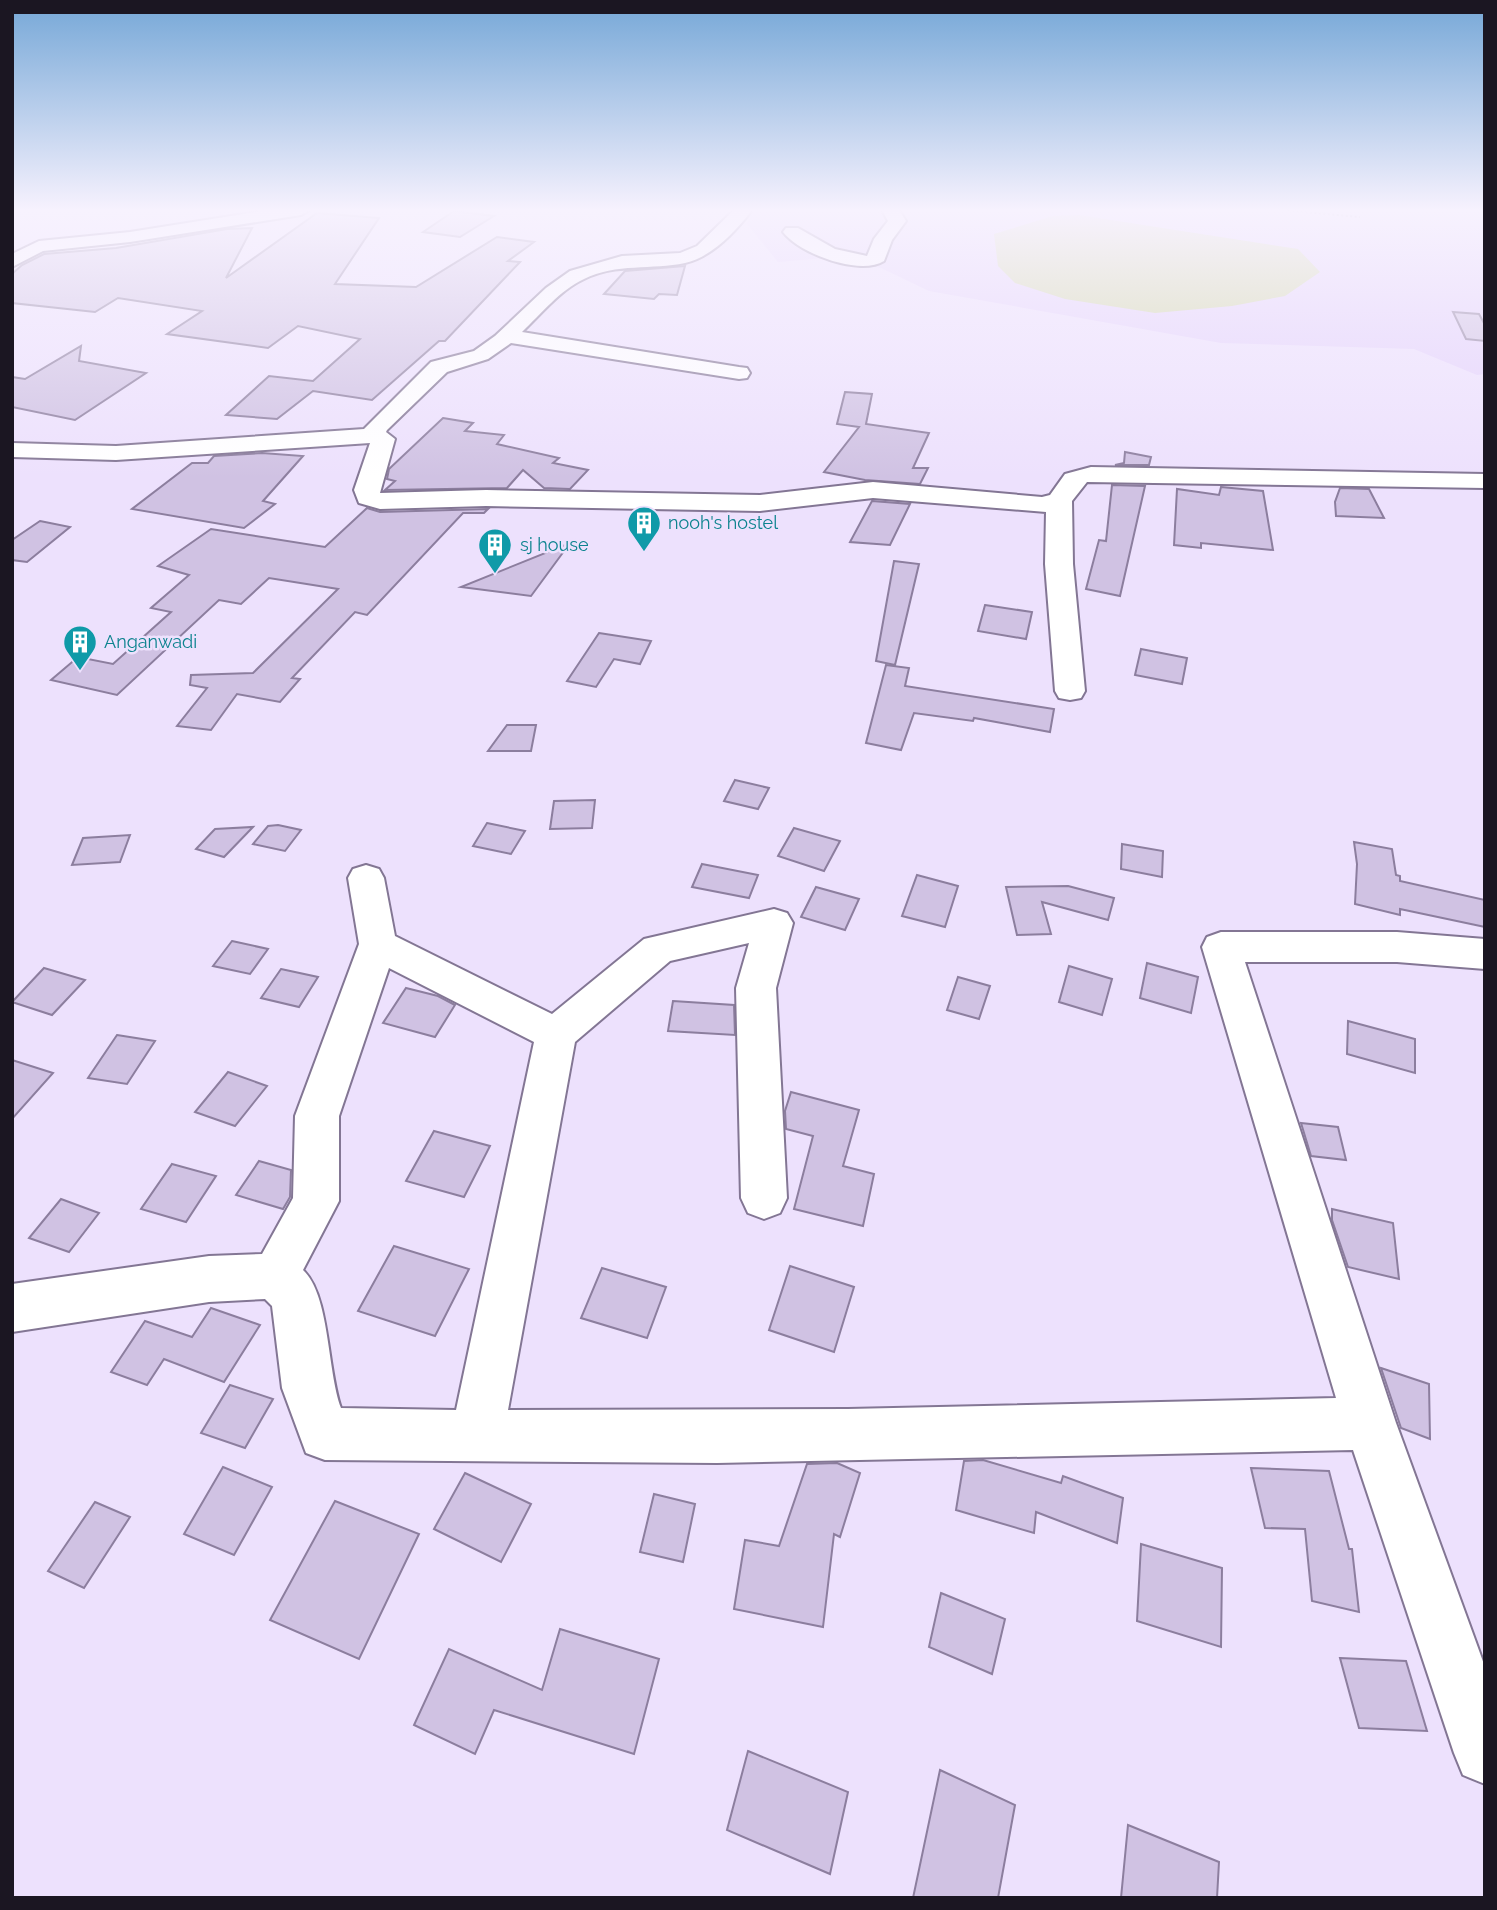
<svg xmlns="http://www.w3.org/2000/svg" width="1497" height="1910" font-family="Raleway,sans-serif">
<rect width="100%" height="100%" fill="#ede1fd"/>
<!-- built -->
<path fill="#e4d2fb" d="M753,210H1485V374L1477,375L1414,349L1221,343L929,291L881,268L824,258L778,262L747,224Z"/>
<!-- green -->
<path fill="#d1d7a5" d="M1079,215L1298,249L1320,272L1285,296L1232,306L1155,313L1065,299L1015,283L998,266L994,234L1053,216Z"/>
<!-- building -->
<g fill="#d0c2e3" stroke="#8c7e9e" stroke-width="2">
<path d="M454,211L494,216L460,237L423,232Z"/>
<path d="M317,213L379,218L335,284L416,287L497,237L534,242L508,261L520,262L445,341H439L372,400L313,391L277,419L226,415L269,376L313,381L360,339L298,326L268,348L167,334L202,311L118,298L95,312L12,303V274L22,265L44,254L116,248L227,229L252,228L226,278Z"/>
<path d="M685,266L677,295L659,294L654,299L604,294L625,271Z"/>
<path d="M1453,312L1479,314L1485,325V341L1466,339Z"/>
<path d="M81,346L79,361L146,373L75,420L12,407V377L25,379Z"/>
<path d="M845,392L872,394L866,424L929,433L913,468H928L920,484L865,480L824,472L859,427L837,424Z"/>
<path d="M443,418L473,423L465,431L504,435L497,444L559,458L553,463L588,470L570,489L544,488L523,470L507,488L385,490L395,481L387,479L389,469Z"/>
<path d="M1125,452L1151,457L1149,465H1115L1124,463Z"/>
<path d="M262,453L303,456L263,501L275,504L244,528L132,509L192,463H208L214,456Z"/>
<path d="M1112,485L1145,486L1120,596L1086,589L1099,540L1106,541Z"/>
<path d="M1221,487L1263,491L1273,550L1201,543V548L1174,545L1177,489L1219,495Z"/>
<path d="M1340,488L1369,489L1384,518L1336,516L1335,502Z"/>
<path d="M872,501L910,504L890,545L850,542Z"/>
<path d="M367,508L380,512L488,509L484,513H463L367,615L355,612L292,678L300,679L280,702L237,694L211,730L177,726L207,688L190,685L191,675L253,673L338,589L269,578L241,604L219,600L117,695L51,680L78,657L113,664L171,612L151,608L189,575L158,566L211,529L325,547Z"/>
<path d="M40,521L70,527L27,562L12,560V540Z"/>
<path d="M570,543L531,596L461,587Z"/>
<path d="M894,561L919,564L895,665L876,661Z"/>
<path d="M985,605L1032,612L1026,639L978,631Z"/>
<path d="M599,633L651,641L640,664L614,659L596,687L567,681Z"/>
<path d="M1141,649L1187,658L1182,684L1135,675Z"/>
<path d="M886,665L909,668L905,686L1054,709L1050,732L974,718L973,721L914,713L901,750L866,743Z"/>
<path d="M507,725H536L531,751H488Z"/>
<path d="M735,780L769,788L758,809L724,801Z"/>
<path d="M595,800L592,828L550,829L554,801Z"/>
<path d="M487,823L525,831L511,854L473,846Z"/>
<path d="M278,825L301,830L285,851L253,844L268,826Z"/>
<path d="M253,827L224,857L196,849L215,829Z"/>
<path d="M794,828L840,841L824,871L778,856Z"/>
<path d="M130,835L120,862L72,865L83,838Z"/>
<path d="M1354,842L1392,849L1396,875L1400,876V881L1485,900V927L1400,909V915L1355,904L1357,864Z"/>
<path d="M1122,844L1163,851L1162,877L1121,869Z"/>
<path d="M702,864L758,875L749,898L692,887Z"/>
<path d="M917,875L958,886L945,927L902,916Z"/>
<path d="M1068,886L1114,898L1108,920L1042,902L1051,934L1017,935L1006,887Z"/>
<path d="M816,887L859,899L845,930L801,917Z"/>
<path d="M232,941L268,949L250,974L213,966Z"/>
<path d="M1147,963L1198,977L1191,1013L1140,998Z"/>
<path d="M1069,966L1112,979L1102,1015L1059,1002Z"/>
<path d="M44,968L85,980L52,1015L12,1002Z"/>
<path d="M281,969L318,977L299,1007L261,998Z"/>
<path d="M958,977L990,986L979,1019L947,1010Z"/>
<path d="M406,988L438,996L455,1005L435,1037L383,1023Z"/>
<path d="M673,1001L734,1005L735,1035L668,1031Z"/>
<path d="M1348,1021L1415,1039V1073L1347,1054Z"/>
<path d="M117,1035L155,1041L127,1084L88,1078Z"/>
<path d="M12,1060L53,1073L12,1119Z"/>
<path d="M228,1072L267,1086L235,1126L195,1112Z"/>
<path d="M791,1092L859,1110L843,1166L874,1174L863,1226L794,1209L813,1136L786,1129L785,1111Z"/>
<path d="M1301,1123L1338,1127L1346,1160L1311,1156Z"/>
<path d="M434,1131L490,1146L464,1197L406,1181Z"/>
<path d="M259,1161L291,1170L290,1197L283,1209L236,1195Z"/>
<path d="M172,1164L216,1176L186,1222L141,1209Z"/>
<path d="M61,1199L99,1213L69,1252L29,1238Z"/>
<path d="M1332,1209L1393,1223L1399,1279L1348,1267L1332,1220Z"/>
<path d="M394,1246L469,1269L435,1336L358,1311Z"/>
<path d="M790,1266L854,1287L834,1352L769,1330Z"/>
<path d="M602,1268L666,1287L647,1338L581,1318Z"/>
<path d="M211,1308L260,1325L224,1382L164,1359L147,1385L111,1372L145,1321L192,1337Z"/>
<path d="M1381,1368L1429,1384L1430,1439L1401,1428Z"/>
<path d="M230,1385L273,1399L245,1448L201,1433Z"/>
<path d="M983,1460L1061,1483L1063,1476L1123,1498L1117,1543L1036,1512L1034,1533L956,1510L964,1461Z"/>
<path d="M837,1463L860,1473L840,1537L834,1534L823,1627L734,1609L745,1540L779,1546L807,1464Z"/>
<path d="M223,1467L272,1487L234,1555L184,1534Z"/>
<path d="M1251,1468L1329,1471L1349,1549H1352L1359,1612L1312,1601L1305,1529L1265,1528Z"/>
<path d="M465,1473L531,1504L501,1562L434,1529Z"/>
<path d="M654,1494L695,1504L683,1562L640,1552Z"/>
<path d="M335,1501L419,1534L359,1659L270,1620Z"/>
<path d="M95,1502L130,1517L84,1588L48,1571Z"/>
<path d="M1141,1544L1222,1568L1221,1647L1137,1621Z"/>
<path d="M941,1593L1005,1619L992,1674L929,1647Z"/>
<path d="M560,1629L659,1659L634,1754L494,1710L475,1754L414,1725L449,1649L542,1690Z"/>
<path d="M1340,1658L1406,1661L1427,1731L1359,1728Z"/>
<path d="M748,1751L848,1792L830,1874L727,1830Z"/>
<path d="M940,1770L1015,1805L998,1898H913Z"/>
<path d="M1128,1825L1219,1862L1217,1898H1121Z"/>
</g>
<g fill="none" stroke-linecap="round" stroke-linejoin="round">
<!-- minor casing -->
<g stroke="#837694" stroke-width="4">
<g id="minor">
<path d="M268,210H309L301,215L130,242L43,251L12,267V254L39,241L130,232Z"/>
<path d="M734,210H752C736,231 712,257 685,263C652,270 616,263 584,279C560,290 541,314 522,332L739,367L747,368L750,373L747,378L739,379L511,343L488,359L447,372L387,430L386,432L395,439L380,493L486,490L760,495L873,482L1042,497L1050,495L1065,474L1091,467L1485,474V488L1087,482L1072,501L1073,564L1085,691L1081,698L1070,700L1059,698L1055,691L1045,564L1046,512L873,498L760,511L486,506L380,509L359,503L354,490L370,443L116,460L12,457V443L116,446L364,429L431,362L474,351L495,336L546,288L570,271L622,256L680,253L697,246Z"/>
<path d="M882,210H899L906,221L892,240L884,261C860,276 800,254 783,232L786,228H798L835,249L867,256L874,239L888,221Z"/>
<path d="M366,865L379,869L384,878L395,936L552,1014L644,939L774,909L787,913L793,923L776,988L787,1198L780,1213L764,1219L748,1213L741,1198L736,988L749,943L670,961L575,1042L508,1410L848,1409L1336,1398L1202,947L1207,937L1221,932H1397L1485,939V969L1397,962H1245L1396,1423L1485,1667V1784L1463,1775L1454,1753L1353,1450L717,1463L325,1460L306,1453L282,1388L272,1306L265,1299L209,1302L12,1332V1284L209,1256L262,1254L293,1198L295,1116L359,944L348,878L353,869ZM389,968L534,1042L456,1410L341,1408C327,1370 330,1295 303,1270L339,1201V1116Z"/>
</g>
</g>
<!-- path -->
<path stroke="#7c7487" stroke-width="2" stroke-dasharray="2 2.5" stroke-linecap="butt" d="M1283,210L1360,217"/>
<!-- minor -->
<use href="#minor" fill="#fff" fill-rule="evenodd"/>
</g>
<!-- sky -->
<linearGradient id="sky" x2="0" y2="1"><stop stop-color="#75a7d7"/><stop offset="0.44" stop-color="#f7f2fe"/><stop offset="1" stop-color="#f7f2fe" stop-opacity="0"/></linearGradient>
<rect width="1497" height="478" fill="url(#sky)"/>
<!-- icons -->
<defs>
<g id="building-pin" transform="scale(1.75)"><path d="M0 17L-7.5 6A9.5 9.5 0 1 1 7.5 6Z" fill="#0f9aa8" stroke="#ede1fd"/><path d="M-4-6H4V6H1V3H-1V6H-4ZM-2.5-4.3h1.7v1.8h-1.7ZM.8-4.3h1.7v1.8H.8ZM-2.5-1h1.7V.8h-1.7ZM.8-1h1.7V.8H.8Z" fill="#fff"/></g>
</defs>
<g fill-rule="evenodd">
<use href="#building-pin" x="644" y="523"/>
<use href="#building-pin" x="495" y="545"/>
<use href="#building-pin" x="80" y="642"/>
</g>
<g text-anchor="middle" stroke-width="5" stroke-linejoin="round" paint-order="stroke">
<!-- far-culture labels -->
<g font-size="18" fill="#0d838f" stroke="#ede1fd" text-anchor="start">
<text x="668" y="529">nooh's hostel</text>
<text x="520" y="551">sj house</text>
<text x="104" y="648">Anganwadi</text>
</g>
</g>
<!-- border -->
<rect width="1497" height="1910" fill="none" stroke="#1b1622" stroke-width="28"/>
</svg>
